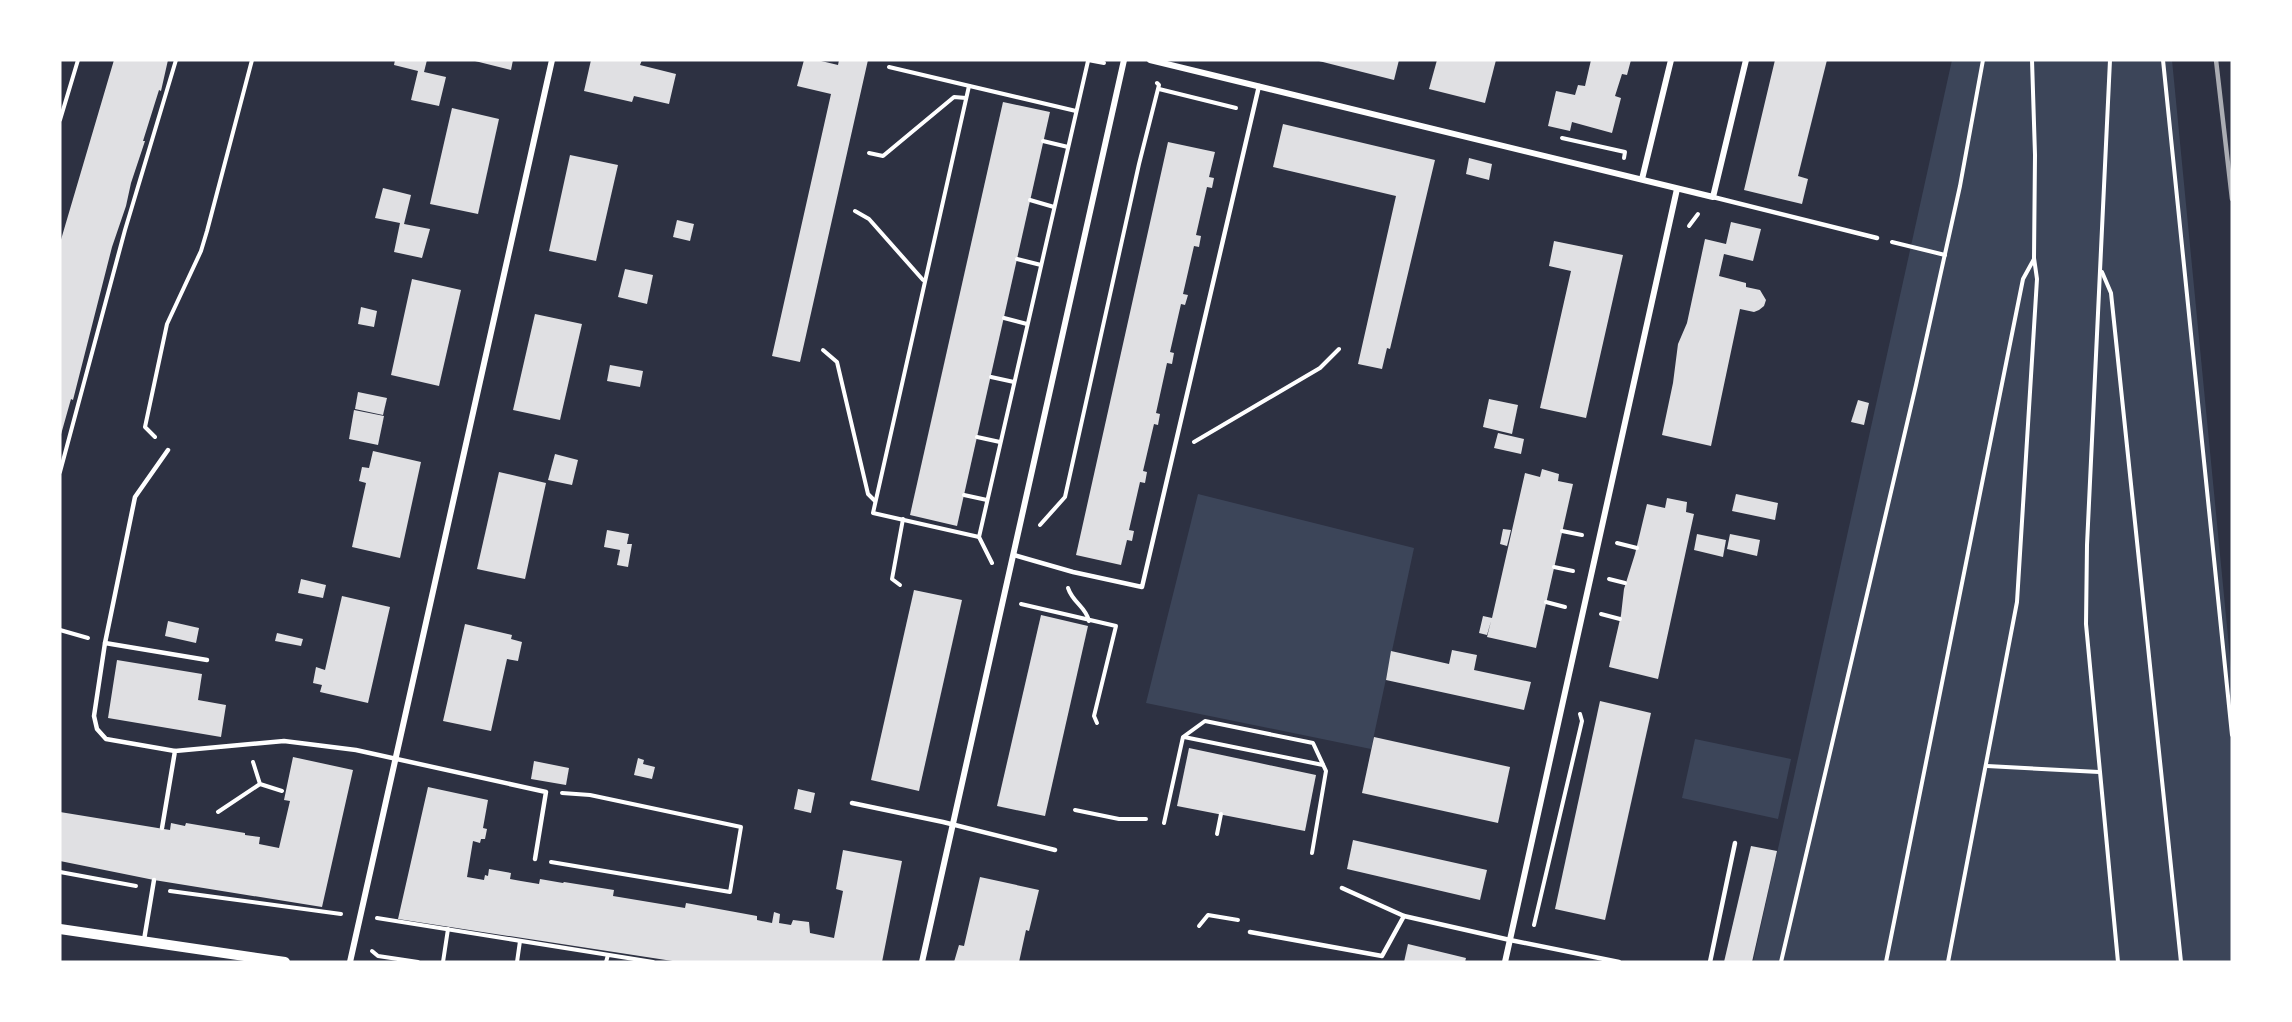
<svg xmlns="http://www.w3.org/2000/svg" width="2292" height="1022" font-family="'Space Grotesk',sans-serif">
<rect width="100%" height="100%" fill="#2d3142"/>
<!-- green -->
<g fill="#3c4559">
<path d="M1952,60H2172L2232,678V962H1753Z"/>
<path d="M1198,494L1414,548L1371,749L1146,703Z"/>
<path d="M1695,739L1791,759L1778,819L1682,798Z"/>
</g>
<!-- building -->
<g fill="#e0e0e3">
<path d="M114,60H168L161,91L159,90L143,141H145L131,183L126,206L112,247L73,400L71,399L60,438V243Z"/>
<path d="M395,60H427L424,72L446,77L439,106L411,100L418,71L394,65Z"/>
<path d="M471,60H513L511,70Z"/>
<path d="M591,60H642L640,65L676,74L669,104L634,96L632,102L584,91Z"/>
<path d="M804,60H817L838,65L839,60H868L800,362L772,356L831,94L797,86Z"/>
<path d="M1315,60H1399L1394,80Z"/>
<path d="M1437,60H1496L1485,103L1429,89Z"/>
<path d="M1591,60H1631L1627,75L1622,74L1615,96L1621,98L1612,133L1572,122L1570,131L1548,126L1556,91L1575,95L1578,85L1585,86Z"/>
<path d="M1775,60H1827L1798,176L1808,179L1802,204L1744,190Z"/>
<path d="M1003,102L1050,112L957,526L910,515Z"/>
<path d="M452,108L499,119L478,214L430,204Z"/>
<path d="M1283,124L1435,160L1390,349L1387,348L1382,369L1358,364L1396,196L1273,167Z"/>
<path d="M1168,142L1215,152L1209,177L1214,178L1212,188L1207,187L1196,235L1201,236L1199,247L1194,246L1183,294L1188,295L1185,305L1181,304L1170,352L1174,353L1172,364L1167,363L1156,413L1160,414L1158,425L1154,424L1143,471L1147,472L1145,483L1140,482L1129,530L1134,531L1132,541L1127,540L1121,565L1076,555Z"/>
<path d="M570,155L618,165L596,261L549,251Z"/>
<path d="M1469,158L1492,164L1489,180L1466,174Z"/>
<path d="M383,188L411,195L404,224L430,229L422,258L394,252L400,223L375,218Z"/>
<path d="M677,220L694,224L690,241L673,237Z"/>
<path d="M1731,222L1761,229L1753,261L1724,254L1719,276L1746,283V287L1760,290L1766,300L1764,306L1759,310L1754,312L1740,309L1711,446L1662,435L1673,383L1678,344L1687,323L1705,239L1726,244Z"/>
<path d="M1554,241L1623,255L1586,418L1540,408L1571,271L1549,266Z"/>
<path d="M625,269L653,275L647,304L618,297Z"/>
<path d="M412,279L461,290L439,386L391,375Z"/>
<path d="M361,307L377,311L374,327L358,324Z"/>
<path d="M535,314L582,324L560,420L513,410Z"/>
<path d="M610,365L643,371L640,387L607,381Z"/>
<path d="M358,392L387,398L383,415L355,409Z"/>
<path d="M1489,399L1518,405L1512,434L1483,427Z"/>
<path d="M1858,400L1869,403L1864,425L1851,422Z"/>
<path d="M354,410L384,416L378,445L349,439Z"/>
<path d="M1498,433L1524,439L1521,454L1494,448Z"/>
<path d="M373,451L421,462L400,558L352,547L366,483L359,481L362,467L369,468Z"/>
<path d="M555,454L578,460L572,485L548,480Z"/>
<path d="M1542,469L1559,474L1558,481L1573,484L1536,648L1487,637L1491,621L1487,635L1479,633L1483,616L1492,618L1525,473L1540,477Z"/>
<path d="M499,472L546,483L525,579L477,569Z"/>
<path d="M1736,494L1778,503L1775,520L1732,511Z"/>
<path d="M1667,498L1687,502L1686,512L1694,514L1658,679L1609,667L1621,615L1624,589L1635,554L1647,504L1665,508Z"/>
<path d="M1503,529L1511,530L1507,546L1500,544Z"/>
<path d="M607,530L629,534L627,544H632L628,567L617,565L620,550L604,547Z"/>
<path d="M1697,534L1726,540L1723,557L1694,550Z"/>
<path d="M1730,534L1760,540L1757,556L1727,549Z"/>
<path d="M301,579L326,585L323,598L298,593Z"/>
<path d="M914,590L962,600L919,791L871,780Z"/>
<path d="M342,596L390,607L368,703L320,692L322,685L313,683L316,667L325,670Z"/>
<path d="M1041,615L1088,626L1045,816L997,806Z"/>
<path d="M168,621L199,628L196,643L165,636Z"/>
<path d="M465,624L512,635L511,639L522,642L518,661L507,659L491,731L443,721Z"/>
<path d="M277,633L303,639L301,646L275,641Z"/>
<path d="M1452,650L1477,655L1474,670L1531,682L1524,710L1386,680L1391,651L1449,664Z"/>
<path d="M117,660L202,674L198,700L226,705L221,737L108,718Z"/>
<path d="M1600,701L1651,713L1605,920L1555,909Z"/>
<path d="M1374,737L1510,767L1498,823L1362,793Z"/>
<path d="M1189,748L1316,775L1305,831L1177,806Z"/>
<path d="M293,757L353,770L322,907L154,880L60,861V812L170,830L171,823L185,826L186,823L245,833V835L260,837L259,844L279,848L290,801L284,800Z"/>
<path d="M638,758L644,760L643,764L655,767L652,779L634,775Z"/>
<path d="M534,761L569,768L566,785L531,779Z"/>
<path d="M428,787L488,800L483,828L487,829L485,839H481L480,843L473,841L467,877L484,880L485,875L488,876L489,869L511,873L510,879L521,881L539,884L540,879L563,883L564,882L614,890L613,896L685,908L686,903L757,916V920L772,923L774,912L780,914L779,923L791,925L793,920L809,922L810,933L834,938L843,891L836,889L843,850L902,861L882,962H679L398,919Z"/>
<path d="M798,789L815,793L811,813L794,809Z"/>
<path d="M1353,840L1487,870L1480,900L1347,869Z"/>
<path d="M1751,846L1777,851L1774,865L1752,962H1724Z"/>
<path d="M980,877L1039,890L1029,931L1026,930L1019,962H954L959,945L964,946Z"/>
<path d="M1408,944L1466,958L1465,962H1404Z"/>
</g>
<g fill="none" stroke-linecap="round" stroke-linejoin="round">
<!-- path -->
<g stroke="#fff" stroke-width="4">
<path d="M1088,60L1104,63"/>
<path d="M2110,60L2087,545L2086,624L2118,962"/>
<path d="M2163,60L2232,735"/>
<path d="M889,67L1076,111"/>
<path d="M969,86L873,513L979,537"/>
<path d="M1159,89L1236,108"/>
<path d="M60,120L78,60"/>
<path d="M1562,138L1625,152L1624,158"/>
<path d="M1043,141L1068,147"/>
<path d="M869,153L883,156L954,97L966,98"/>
<path d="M1030,200L1054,207"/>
<path d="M855,211L869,219L923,280"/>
<path d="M1689,226L1698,214"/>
<path d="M1892,242L1945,255"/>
<path d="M1017,259L1041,265"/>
<path d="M2102,272L2111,293L2181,962"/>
<path d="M1004,318L1027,324"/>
<path d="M823,350L837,362L868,494L875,501"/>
<path d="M991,377L1014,382"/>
<path d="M155,437L145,427L167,324L201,251L207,231L252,60"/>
<path d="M977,437L1000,442"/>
<path d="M1194,442L1320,368L1339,349"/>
<path d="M60,472L125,230L176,60"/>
<path d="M964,495L987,500"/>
<path d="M1040,525L1065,497L1139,164L1159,85L1157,83"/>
<path d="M1562,531L1582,535"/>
<path d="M1617,543L1637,548"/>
<path d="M992,563L979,537L1088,61"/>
<path d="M1554,567L1573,571"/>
<path d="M1609,579L1625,583"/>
<path d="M900,585L892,579L903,519"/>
<path d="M1068,588C1073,603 1086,607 1089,621"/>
<path d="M1546,602L1565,607"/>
<path d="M1021,604L1116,626L1094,716L1097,723"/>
<path d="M1601,614L1620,619"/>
<path d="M60,630L88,638"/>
<path d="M1184,737L1323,765"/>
<path d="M253,762L260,784L282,791"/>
<path d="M1987,766L2099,772"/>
<path d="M1075,810L1119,819H1146"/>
<path d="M218,812L260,784"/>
<path d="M1164,823L1183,737L1205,721L1313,743L1326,771L1312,853"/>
<path d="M1217,834L1221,814"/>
<path d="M551,862L730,892L741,827L590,795L562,793"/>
<path d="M60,872L136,886"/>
<path d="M170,891L341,914"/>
<path d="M377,918L653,962"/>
<path d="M1534,925L1582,721L1580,714"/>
<path d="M1199,926L1208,915L1238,920"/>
<path d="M372,951L378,956L418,962"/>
<path d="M443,962L448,929"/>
<path d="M517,962L520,941"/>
<path d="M606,962L608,955"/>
<path d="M1781,962L1916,385L1960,186L1983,60"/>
<path d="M1886,962L2023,279L2034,259"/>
<path d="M1948,962L2017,602L2037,279L2034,258L2035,155L2032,60"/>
</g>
<!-- service -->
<g stroke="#fff" stroke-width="4.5">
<path d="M1713,197L1877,238"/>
<path d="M168,450L135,497L105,643L94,716L97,729L106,739L175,751"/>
<path d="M1014,555L1073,572L1142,587L1259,86"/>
<path d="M105,643L207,660"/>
<path d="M852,803L943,822L1055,850"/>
<path d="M162,828L175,751L284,741L356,750L546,792L535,859"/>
<path d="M1342,888L1404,916L1510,940L1619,962"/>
<path d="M1250,932L1382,956L1404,916"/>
<path d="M144,940L154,880"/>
<path d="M1710,962L1735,843"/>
</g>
<!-- minor -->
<g stroke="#fff" stroke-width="6">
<path d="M1150,60L1713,197L1746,60"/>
<path d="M1642,179L1671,60"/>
<path d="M350,962L552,60"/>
<path d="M922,962L1124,60"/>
<path d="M1505,962L1677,189"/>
</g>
<!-- tertiary -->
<path stroke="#fff" stroke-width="10" d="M60,929L285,962"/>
<!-- rail -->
<path stroke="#abadb3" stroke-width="4.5" d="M2216,60L2232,199"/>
</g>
<!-- border -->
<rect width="2292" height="1022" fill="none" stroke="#ffffff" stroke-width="123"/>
</svg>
